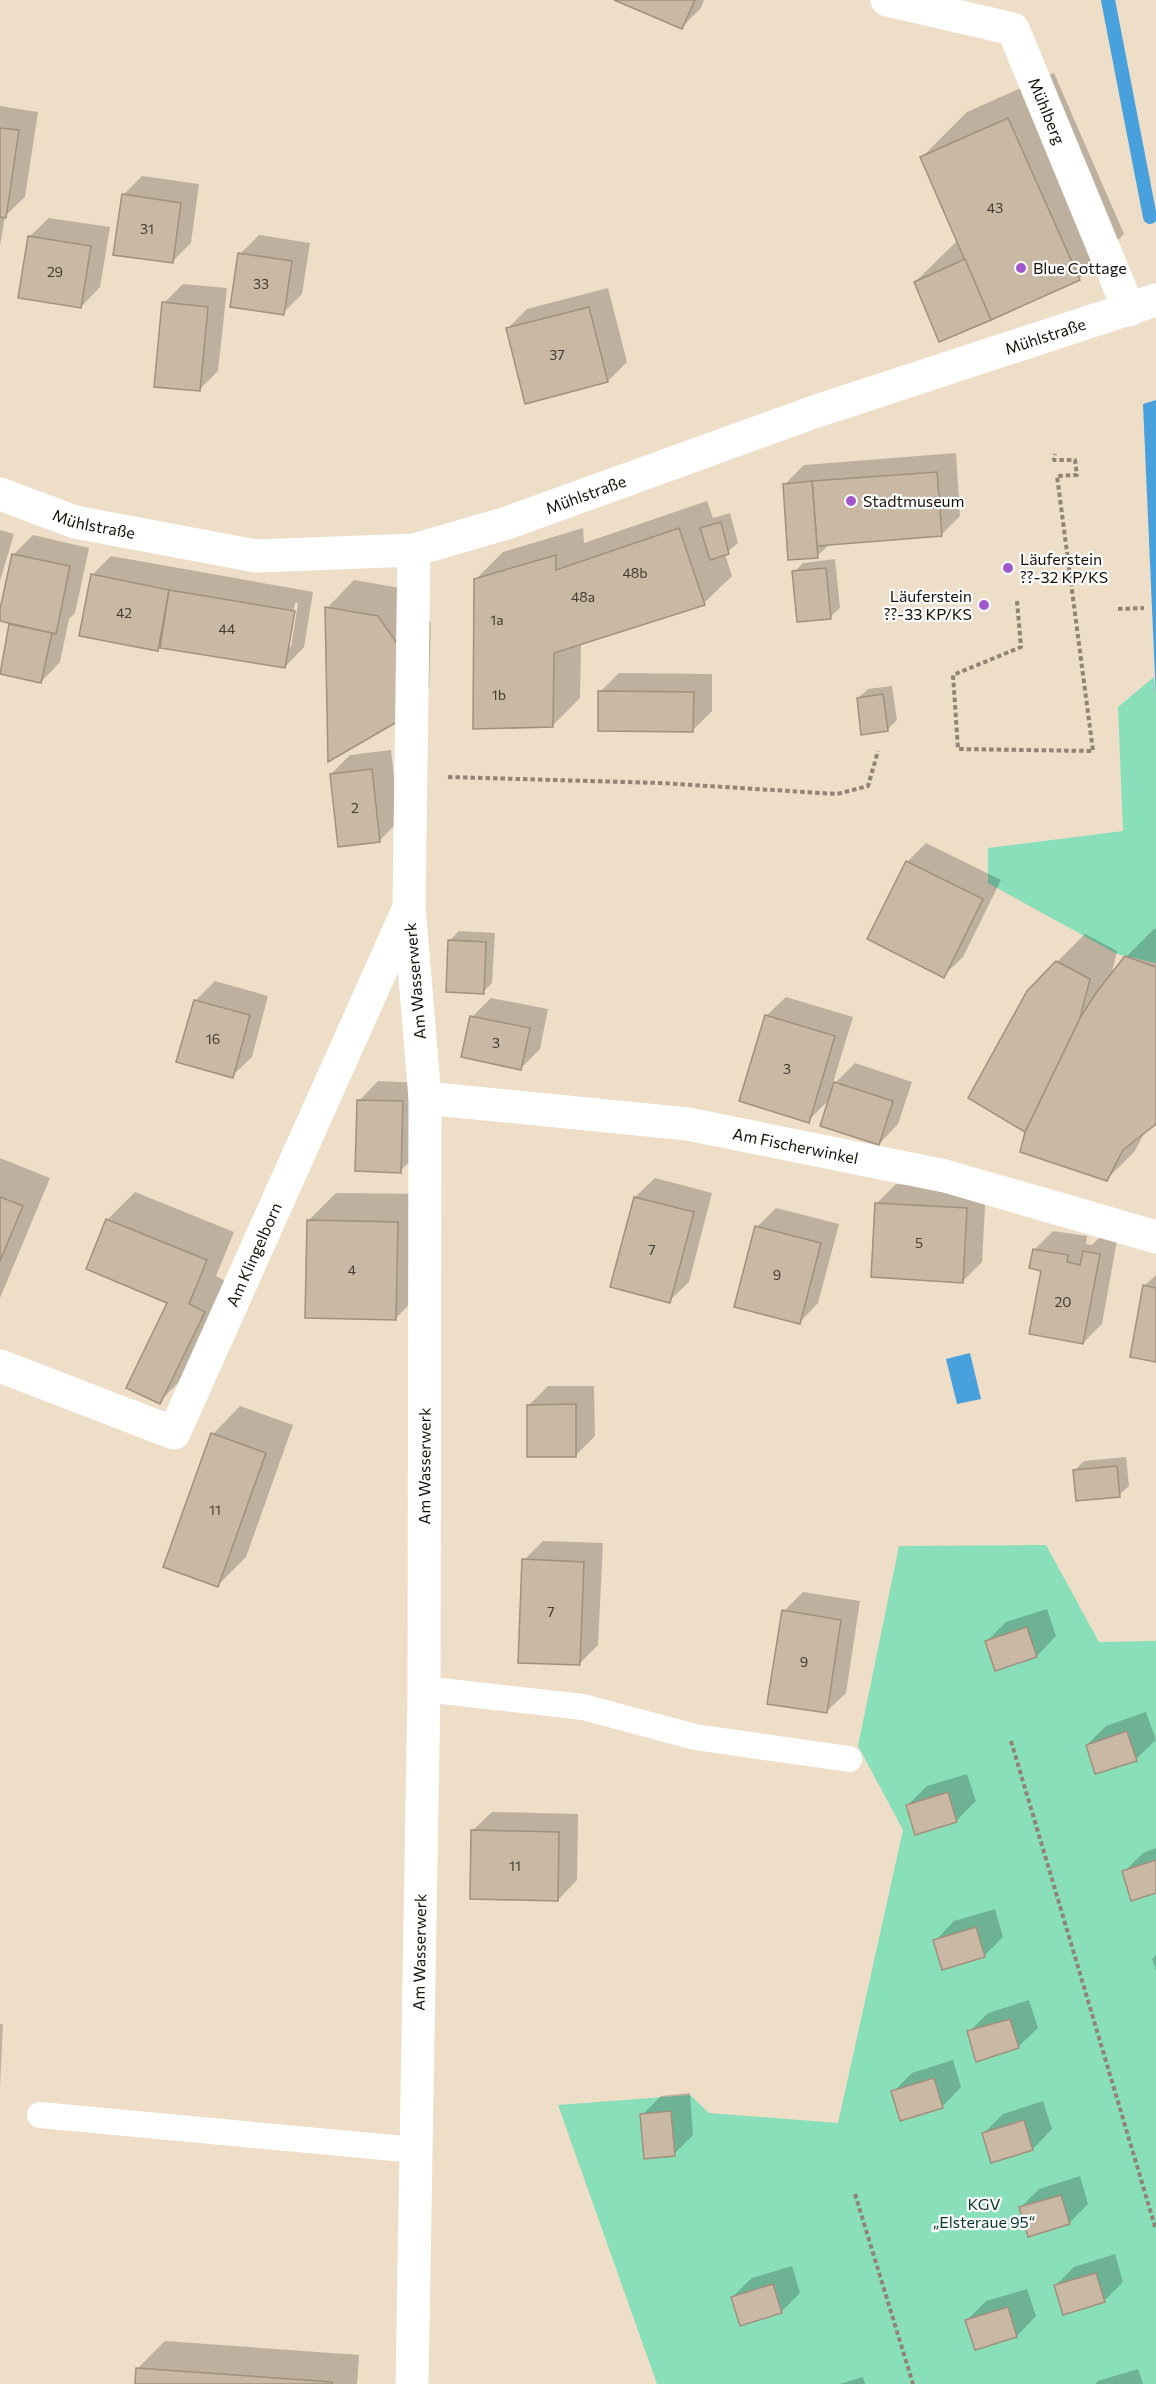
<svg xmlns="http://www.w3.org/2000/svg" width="1156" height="2384" font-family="Commissioner,sans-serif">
<rect width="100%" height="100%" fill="#eeddc7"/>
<!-- green -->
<g fill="#89dfba">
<path d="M1154,677L1156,699V963L1117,954L988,883V848L1123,831L1118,707Z"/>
<path d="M1046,1545L1099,1642L1156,1641V2384H657L558,2105L690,2095L709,2113L838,2123L903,1830L858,1746L899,1546Z"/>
</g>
<!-- water -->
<g fill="#48a0dd">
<path d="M1156,400V699L1143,404Z"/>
<path d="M970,1353L981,1399L957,1404L946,1359Z"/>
</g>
<!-- shadow -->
<g fill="#0003" fill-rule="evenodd">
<path d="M618,0H704L701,8L681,28Z"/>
<path d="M1054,73L1124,234L1079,279L915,282L958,240L922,157L967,112Z"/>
<path d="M0,106L38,112L25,197L5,216L0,246Z"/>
<path d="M142,176L199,184L191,243L172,262L123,195Z"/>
<path d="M49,218L110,227L100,287L81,307L29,237Z"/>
<path d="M259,235L310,243L302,294L283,313L240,254Z"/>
<path d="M183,284L227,288L218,371L199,390L164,303Z"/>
<path d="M608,288L627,362L608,381L508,328L527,309Z"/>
<path d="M956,453L960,516L941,535L830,544L817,556L785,484L804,465Z"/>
<path d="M707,501L713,518L730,513L738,543L725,554L732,576L704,603L581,643L580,698L552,726L475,580L503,552L583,528L584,543Z"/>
<path d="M0,530L14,534L0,581Z"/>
<path d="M33,535L89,548L75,613L69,619L60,662L41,682L0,673L11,622L0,620V616L13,555Z"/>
<path d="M111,556L313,592L304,647L285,667L160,646L157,650L92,575ZM295,603H298L291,647H287Z"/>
<path d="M835,559L840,608L830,617L794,572L803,563Z"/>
<path d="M354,580L406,589L431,623L429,689L401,717L327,608Z"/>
<path d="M619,673L712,674V711L693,730L600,692Z"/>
<path d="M892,686L897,720L887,730L858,698L868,689Z"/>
<path d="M391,750L399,821L379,841L331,774L350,755Z"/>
<path d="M926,843L1001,880L963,957L943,976L907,862Z"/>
<path d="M1154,929H1156V1122L1145,1131L1135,1151L1107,1179L1057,962L1085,934L1117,951L1111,976L1126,957Z"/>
<path d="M459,931L495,933L492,983L483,992L450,940Z"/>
<path d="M215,981L268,996L252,1057L232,1076L196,1000Z"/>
<path d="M786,997L853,1017L832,1086L855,1063L912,1082L898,1124L879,1144L830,1099L808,1121L766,1016Z"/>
<path d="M491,998L548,1009L540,1049L521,1068L472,1017Z"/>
<path d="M378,1081L422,1083L420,1152L400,1171L359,1101Z"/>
<path d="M0,1158L50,1178L0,1298Z"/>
<path d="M655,1178L712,1193L689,1282L669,1301L612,1286L635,1197Z"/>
<path d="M896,1184L986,1189L982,1262L963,1281L876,1204Z"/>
<path d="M135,1192L234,1232L216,1276L231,1284L187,1374L159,1402L169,1302L107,1220Z"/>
<path d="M336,1193L425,1194L424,1290L396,1318L308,1221Z"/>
<path d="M776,1208L839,1224L818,1303L799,1323L757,1227Z"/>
<path d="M1053,1231L1087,1236L1086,1244L1092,1245L1104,1233L1118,1235L1102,1324L1083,1343L1034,1250Z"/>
<path d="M1156,1275V1360L1144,1286Z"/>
<path d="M548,1386H594L595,1436L576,1455L529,1405Z"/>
<path d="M240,1406L293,1425L246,1557L218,1585L213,1434Z"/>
<path d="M1126,1457L1129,1486L1119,1495L1075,1470L1084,1461Z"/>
<path d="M543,1541L603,1543L598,1645L579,1664L524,1560Z"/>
<path d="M803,1592L860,1601L846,1693L826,1712L784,1611Z"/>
<path d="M1047,1609L1056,1636L1037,1656L996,1669L987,1641L1006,1622Z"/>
<path d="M1146,1712L1156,1740L1136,1759L1087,1745L1106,1726Z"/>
<path d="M967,1774L976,1801L957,1820L916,1833L908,1805L927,1786Z"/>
<path d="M492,1812L578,1814L577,1880L558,1900L472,1831Z"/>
<path d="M1156,1848V1891L1124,1872L1143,1853Z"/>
<path d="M995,1909L1003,1937L984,1956L935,1941L954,1921Z"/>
<path d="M1156,1955V1971L1152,1959Z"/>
<path d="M1029,2000L1038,2028L1018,2047L969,2032L988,2013Z"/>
<path d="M0,2024H3L0,2087Z"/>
<path d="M953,2060L961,2087L942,2107L893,2092L912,2073Z"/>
<path d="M690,2093L693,2135L674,2154L642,2115L661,2096Z"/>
<path d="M1043,2101L1052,2129L1033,2149L984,2133L1003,2114Z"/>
<path d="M1080,2176L1088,2204L1069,2223L1020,2208L1039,2189Z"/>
<path d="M1115,2254L1123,2282L1104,2301L1055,2286L1074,2267Z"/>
<path d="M792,2266L800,2293L781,2312L732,2297L752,2278Z"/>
<path d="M1027,2289L1036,2316L1017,2336L967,2320L986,2301Z"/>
<path d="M165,2341L359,2355L357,2384H136L137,2369Z"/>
<path d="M1138,2369L1143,2384H1095L1098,2381Z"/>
<path d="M863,2377L865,2384H840Z"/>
</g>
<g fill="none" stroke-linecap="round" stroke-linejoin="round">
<!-- stream -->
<path stroke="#48a0dd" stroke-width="14" d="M1108,0L1150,217"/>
</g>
<!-- building -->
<g fill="#c9b9a4" stroke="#a0907c" stroke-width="1.5">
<path d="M614,0H695L682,29Z"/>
<path d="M1008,118L1080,280L991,320L920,157Z"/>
<path d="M0,128L19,130L6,218L0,217Z"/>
<path d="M122,194L181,203L173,263L113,255Z"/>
<path d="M28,236L91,246L81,308L18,298Z"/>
<path d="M238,253L292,261L284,315L230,307Z"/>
<path d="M965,259L991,320L939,342L914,282Z"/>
<path d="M162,302L208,307L200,391L154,387Z"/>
<path d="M589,307L608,382L525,404L506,328Z"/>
<path d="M937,472L942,536L817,546L812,481Z"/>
<path d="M812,481L818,558L788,560L783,484Z"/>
<path d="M721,522L729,554L710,560L700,528Z"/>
<path d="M679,528L705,605L554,653L553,727L473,729L474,579L556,555V570Z"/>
<path d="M12,554L70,566L56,634L0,621V609Z"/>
<path d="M826,568L831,619L797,622L792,571Z"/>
<path d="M91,574L169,590L158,651L79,636Z"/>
<path d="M169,590L295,611L285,668L160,648Z"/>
<path d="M325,607L378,616L403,652L402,719L328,762Z"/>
<path d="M9,624L52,633L41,683L0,674Z"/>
<path d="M598,691L694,692L693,732L598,731Z"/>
<path d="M883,694L888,731L861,735L857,698Z"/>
<path d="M372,769L380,842L338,847L330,774Z"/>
<path d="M906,861L983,899L944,978L867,939Z"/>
<path d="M448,940L486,942L484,994L446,992Z"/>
<path d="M1125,956L1156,967V1124L1123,1150L1107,1181L1020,1152L1025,1132L1080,1018L1096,993Z"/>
<path d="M1056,961L1090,979L1080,1018L1025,1132L968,1098L1027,991Z"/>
<path d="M194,1000L250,1015L233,1078L176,1062Z"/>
<path d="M765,1015L835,1036L809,1123L739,1101Z"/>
<path d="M470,1016L530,1028L521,1070L461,1057Z"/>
<path d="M834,1082L893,1101L879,1145L820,1126Z"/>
<path d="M357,1100L403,1101L401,1173L355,1171Z"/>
<path d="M0,1197L23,1206L0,1261Z"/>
<path d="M634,1197L694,1212L670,1303L610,1287Z"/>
<path d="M875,1203L967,1208L963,1283L871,1277Z"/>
<path d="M106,1219L207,1260L189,1304L205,1312L160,1404L126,1388L167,1303L86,1269Z"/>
<path d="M307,1220L398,1222L396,1320L305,1318Z"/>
<path d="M755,1226L821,1243L800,1324L734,1307Z"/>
<path d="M1033,1249L1068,1255L1067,1262L1080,1265L1083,1251L1100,1254L1083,1344L1029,1334L1041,1271L1029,1268Z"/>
<path d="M1143,1285L1156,1288V1362L1130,1357Z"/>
<path d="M576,1404V1457H527V1405Z"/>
<path d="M211,1433L266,1453L218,1587L163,1567Z"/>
<path d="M1117,1466L1120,1497L1076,1501L1073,1470Z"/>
<path d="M522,1559L584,1562L580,1665L518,1663Z"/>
<path d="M782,1610L841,1620L827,1713L767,1704Z"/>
<path d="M1027,1627L1037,1657L995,1671L985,1641Z"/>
<path d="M1127,1731L1137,1761L1095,1774L1086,1745Z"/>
<path d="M948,1792L957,1822L915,1835L906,1805Z"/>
<path d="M471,1830L559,1832L558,1901L470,1899Z"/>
<path d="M1156,1860V1893L1131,1901L1122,1871Z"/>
<path d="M976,1927L985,1957L942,1970L933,1940Z"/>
<path d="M1010,2019L1019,2048L976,2062L967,2031Z"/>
<path d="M934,2078L943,2108L900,2121L891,2091Z"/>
<path d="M671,2111L675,2156L644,2159L640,2114Z"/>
<path d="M1024,2120L1033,2150L991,2163L982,2133Z"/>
<path d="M1061,2195L1070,2224L1028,2237L1019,2207Z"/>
<path d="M1096,2273L1105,2302L1063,2315L1054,2285Z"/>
<path d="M773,2284L782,2313L740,2326L731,2297Z"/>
<path d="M1008,2307L1017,2337L975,2350L965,2320Z"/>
<path d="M136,2368L332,2382V2384H135Z"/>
</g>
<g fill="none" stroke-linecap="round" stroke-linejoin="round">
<!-- path -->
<g stroke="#908474" stroke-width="4" stroke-dasharray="4.5 3" stroke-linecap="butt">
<path d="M1017,601L1021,647L953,675L958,749L1093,751L1057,476L1077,475L1075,460H1054L1055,454"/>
<path d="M1118,609L1144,608"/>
<path d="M448,777L660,783L837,794L868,786L878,751"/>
<path d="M1011,1741L1156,2230"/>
<path d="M855,2194L913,2384"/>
</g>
<!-- service -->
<g stroke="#fff" stroke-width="26">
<path d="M424,1689L583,1707L695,1737L849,1759"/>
<path d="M40,2115L415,2150"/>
</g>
<!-- minor -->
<g stroke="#fff" stroke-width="33">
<path id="s1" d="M887,0L1013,29L1129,310"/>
<path id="s2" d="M425,1098L688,1124L945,1176L1156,1237"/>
<path id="s3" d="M0,1366L174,1433L408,910"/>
<path id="s4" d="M412,2384L424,1689L425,1098L409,906L414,550"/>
</g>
<!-- tertiary -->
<path stroke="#fff" stroke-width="33" id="s5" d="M0,494L75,522L256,556L414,550L507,523L814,412L1156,300"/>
</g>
<!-- markers -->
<g fill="#a258cb" stroke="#fff" stroke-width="2">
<circle cx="1021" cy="268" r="6"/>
<circle cx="851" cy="501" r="6"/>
<circle cx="1008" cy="568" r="6"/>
<circle cx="984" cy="605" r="6"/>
</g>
<g text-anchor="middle" stroke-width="4.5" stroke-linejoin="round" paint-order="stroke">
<!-- number labels -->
<g font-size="14" fill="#423a2f">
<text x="995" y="213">43</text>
<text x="147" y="234">31</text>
<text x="55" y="277">29</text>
<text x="261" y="289">33</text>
<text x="557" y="360">37</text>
<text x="635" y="578">48b</text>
<text x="583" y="602">48a</text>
<text x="124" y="618">42</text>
<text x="497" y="625">1a</text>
<text x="227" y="634">44</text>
<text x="499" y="700">1b</text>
<text x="355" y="813">2</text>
<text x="213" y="1044">16</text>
<text x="496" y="1048">3</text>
<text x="787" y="1074">3</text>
<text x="919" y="1248">5</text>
<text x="652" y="1255">7</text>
<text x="352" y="1275">4</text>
<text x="777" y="1280">9</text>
<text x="1063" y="1307">20</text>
<text x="215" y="1515">11</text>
<text x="551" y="1617">7</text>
<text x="804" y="1667">9</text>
<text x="515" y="1871">11</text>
</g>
<!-- street labels -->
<g font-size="16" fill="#151008" stroke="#fff">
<text dy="6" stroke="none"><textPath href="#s1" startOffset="218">Mühlberg</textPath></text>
<text dy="6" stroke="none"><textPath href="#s5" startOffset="1089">Mühlstraße</textPath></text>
<text dy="6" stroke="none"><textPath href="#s5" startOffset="603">Mühlstraße</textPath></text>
<text dy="6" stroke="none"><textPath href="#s5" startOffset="99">Mühlstraße</textPath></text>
<text transform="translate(415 981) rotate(-95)" y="6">Am Wasserwerk</text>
<text dy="6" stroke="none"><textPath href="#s2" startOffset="374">Am Fischerwinkel</textPath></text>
<text dy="6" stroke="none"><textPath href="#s3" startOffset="382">Am Klingelborn</textPath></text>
<text dy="6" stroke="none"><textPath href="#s4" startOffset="918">Am Wasserwerk</textPath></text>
<text dy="6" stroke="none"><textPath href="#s4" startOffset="432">Am Wasserwerk</textPath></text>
</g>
<!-- poi labels -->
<g font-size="16" fill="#151008" stroke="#fff" text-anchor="start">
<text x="1033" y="274">Blue Cottage</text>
<text x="863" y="507">Stadtmuseum</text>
<text x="1020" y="565">Läuferstein<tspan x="1020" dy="18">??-32 KP/KS</tspan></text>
<text x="972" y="602" text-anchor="end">Läuferstein<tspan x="972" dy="18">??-33 KP/KS</tspan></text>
</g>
<!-- park labels -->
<g font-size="16" fill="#073b29" stroke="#fff">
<text x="984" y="2210">KGV<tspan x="984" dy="18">„Elsteraue 95“</tspan></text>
</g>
</g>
</svg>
